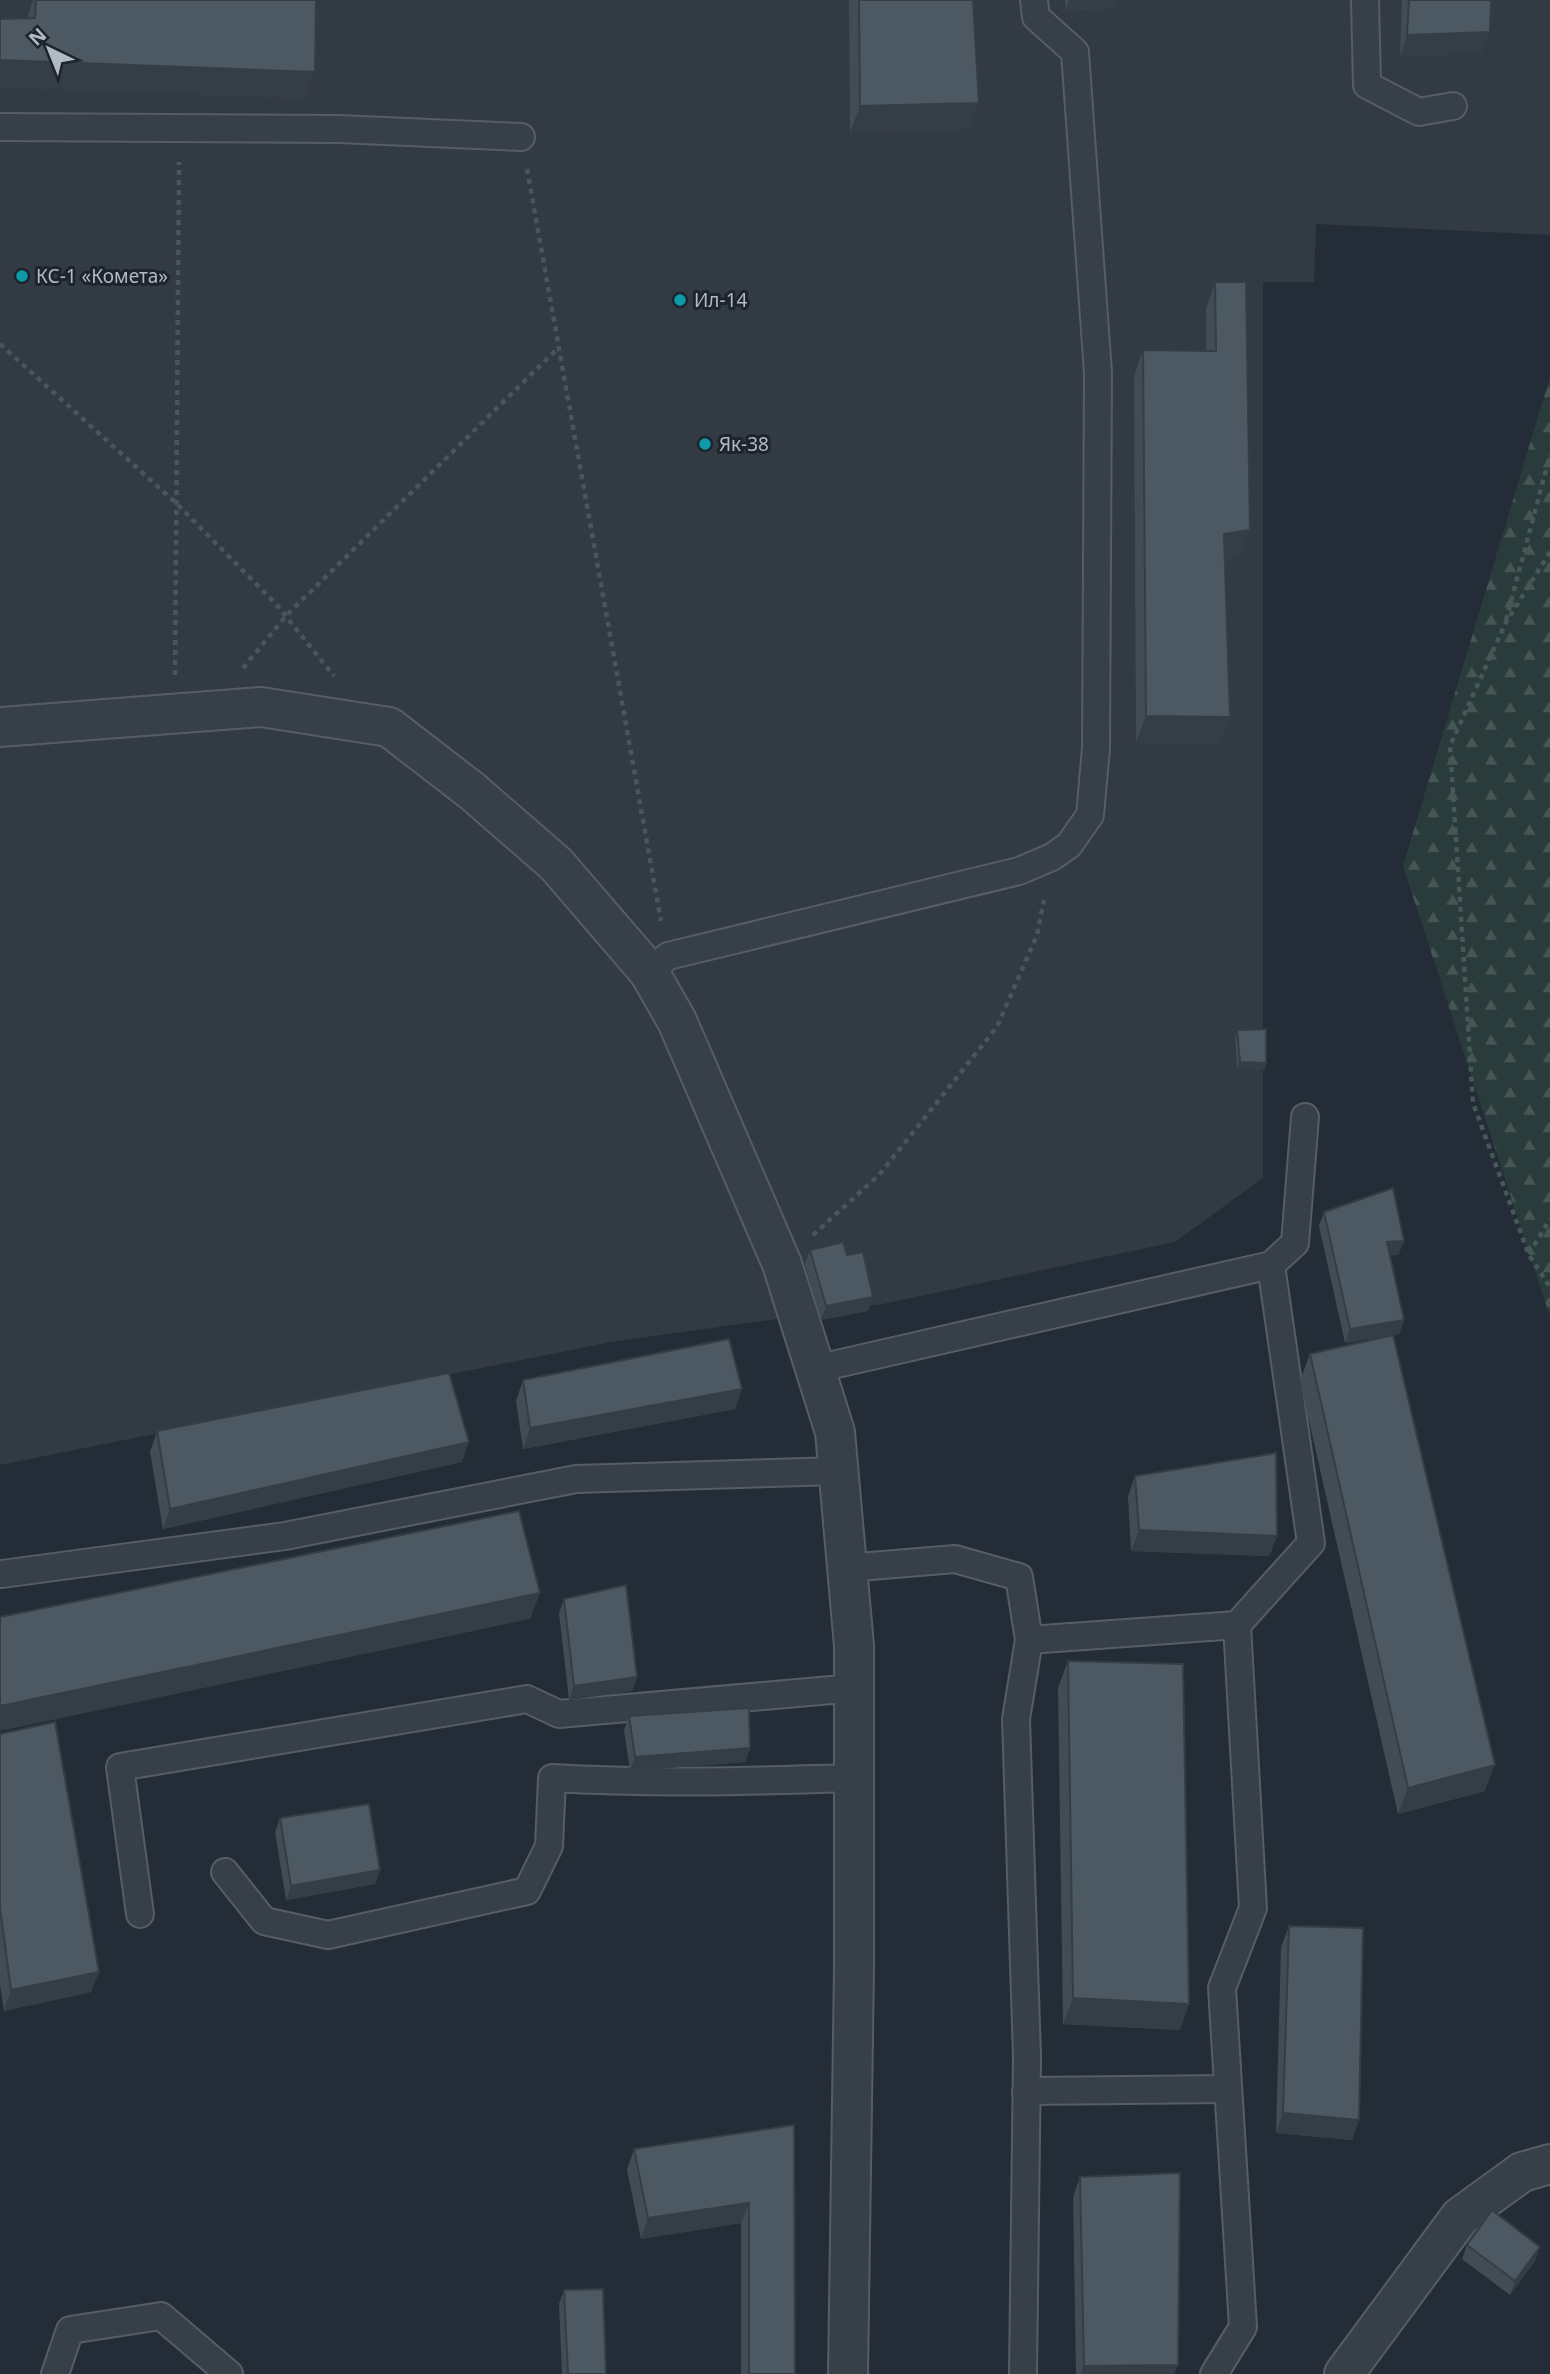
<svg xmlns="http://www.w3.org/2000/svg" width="1550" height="2374" font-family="'Noto Sans',sans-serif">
<defs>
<pattern id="forest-firs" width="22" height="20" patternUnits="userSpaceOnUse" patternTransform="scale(1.75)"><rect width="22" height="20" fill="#293b3a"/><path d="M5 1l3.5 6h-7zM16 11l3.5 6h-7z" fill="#465555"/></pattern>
</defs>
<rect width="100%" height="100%" fill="#242d37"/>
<!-- airport -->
<path fill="#323a44" d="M0,0H1550V235L1316,224L1314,282H1263V1178L1175,1242L883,1304L611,1342L0,1465Z"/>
<!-- forest -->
<path fill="url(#forest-firs)" d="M1550,377V1317L1403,866Z"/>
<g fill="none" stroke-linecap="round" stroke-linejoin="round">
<!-- service casing -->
<g stroke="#555d65" stroke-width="30">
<g id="service">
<path d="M1365,0L1367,85L1419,112L1453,106"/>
<path d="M0,127L339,129L521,137"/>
<path d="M649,972L668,956L1019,871L1052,857L1069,845L1090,815L1096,748L1098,373L1075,52L1036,17L1034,0"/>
<path d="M815,1369L1271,1265L1295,1243L1305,1117"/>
<path d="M847,1568L955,1559L1019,1577L1029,1640L1237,1625L1253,1908L1222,1988L1243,2327L1214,2374"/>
<path d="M2,1574L285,1536L576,1479L838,1471"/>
<path d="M1237,1625L1311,1543L1271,1265"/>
<path d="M225,1872L264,1921L328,1935L527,1891L549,1846L552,1778C653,1784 753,1781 854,1778"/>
<path d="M140,1914L120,1767L527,1699L559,1714L854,1688"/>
<path d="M1026,2091L1228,2089"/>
<path d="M55,2374L70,2330L161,2316L229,2374"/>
<path d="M1023,2374L1027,2057L1016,1719L1029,1640"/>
</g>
</g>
<!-- minor casing -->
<g stroke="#555d65" stroke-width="42">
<g id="minor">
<path d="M0,727L261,707L389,727L472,791L556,864L649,972L677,1021L782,1264L835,1432L854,1646V1967L848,2374"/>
<path d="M1344,2374L1460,2217L1522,2172L1550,2164"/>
</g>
</g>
<!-- path -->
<g stroke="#475859" stroke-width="4.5" stroke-dasharray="5 5" stroke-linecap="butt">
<path d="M527,169L661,921"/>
<path d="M0,344L176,503L276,604L334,676"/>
<path d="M1550,552L1505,624L1450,746L1473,1103L1529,1255L1550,1287"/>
<path d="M1506,620L1550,455"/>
<path d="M243,668L286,616L558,348"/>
<path d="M175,675L179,162"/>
<path d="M813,1235L879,1175L997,1027L1037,935L1044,900"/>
<path d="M1529,1254L1550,1219"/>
</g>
<!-- service -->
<use href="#service" stroke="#373f47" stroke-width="26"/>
<!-- minor -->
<use href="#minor" stroke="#373f47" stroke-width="38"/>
</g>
<!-- wall -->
<g fill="#414c54">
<path d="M33,0H316L305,98L0,87V19L27,18Z"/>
<path d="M849,0H973L969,129L850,132Z"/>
<path d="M1065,0H1117L1114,9L1066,10Z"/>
<path d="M1402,0H1491L1482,53L1400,56Z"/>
<path d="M1215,282L1240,556L1225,559L1230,717L1220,744L1136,742L1134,376L1143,350L1206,351V309Z"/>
<path d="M1237,1030L1266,1063L1264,1070L1237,1069L1235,1037Z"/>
<path d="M1324,1212L1404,1241L1398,1255H1390L1404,1320L1399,1334L1345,1343L1319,1226Z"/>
<path d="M810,1250L847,1255L868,1311L821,1320L805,1264Z"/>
<path d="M1310,1354L1485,1791L1398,1814L1300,1381Z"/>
<path d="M523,1380L735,1409L523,1449L516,1401Z"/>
<path d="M157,1431L462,1462L163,1529L150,1452Z"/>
<path d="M1135,1476L1277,1536L1269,1556L1131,1551L1128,1496Z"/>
<path d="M564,1599L637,1677L632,1691L569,1700L559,1613Z"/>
<path d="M1068,1661L1180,2030L1063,2024L1058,1688Z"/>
<path d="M629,1716L750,1748L745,1762L630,1771L624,1730Z"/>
<path d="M0,1734L91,1992L4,2011L0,1984Z"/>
<path d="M280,1818L380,1870L375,1884L286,1900L275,1832Z"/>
<path d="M1289,1926L1359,2120L1352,2140L1276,2133L1281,1947Z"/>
<path d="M794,2125L795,2374H741V2223L641,2239L627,2170L634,2149Z"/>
<path d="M1080,2177L1178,2365L1174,2374H1076L1073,2197Z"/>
<path d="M1467,2245L1535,2261L1510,2295L1462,2259Z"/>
<path d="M564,2290L606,2374H562L559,2304Z"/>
</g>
<!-- shaded-wall -->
<g fill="#353e45">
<path d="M1069,0H1117L1114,9L1066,10Z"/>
<path d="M1490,32L1482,53L1400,56L1407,35Z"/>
<path d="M0,60L315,72L305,98L0,87Z"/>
<path d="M979,103L969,129L850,132L860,106Z"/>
<path d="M1250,530L1240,556L1215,560L1224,534Z"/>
<path d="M1146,716L1230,717L1220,744L1136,742Z"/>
<path d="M1240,1062L1266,1063L1264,1070L1237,1069Z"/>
<path d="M1404,1241L1398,1255L1382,1256L1387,1242Z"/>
<path d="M873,1297L868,1311L821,1320L826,1306Z"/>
<path d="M1404,1320L1399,1334L1345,1343L1350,1329Z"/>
<path d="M742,1389L735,1409L523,1449L530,1428Z"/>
<path d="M469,1442L462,1462L163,1529L170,1509Z"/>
<path d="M1139,1530L1277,1536L1269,1556L1131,1551Z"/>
<path d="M540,1593L530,1619L0,1731V1706Z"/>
<path d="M637,1677L632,1691L569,1700L574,1686Z"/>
<path d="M750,1748L745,1762L630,1771L635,1757Z"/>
<path d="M1495,1765L1485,1791L1398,1814L1408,1788Z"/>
<path d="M380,1870L375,1884L286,1900L291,1886Z"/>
<path d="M99,1972L91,1992L4,2011L11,1990Z"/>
<path d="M1073,1998L1189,2004L1180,2030L1063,2024Z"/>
<path d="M1283,2113L1359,2120L1352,2140L1276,2133Z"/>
<path d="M749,2203L741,2223L641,2239L648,2218Z"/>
<path d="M1540,2247L1535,2261L1510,2295L1515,2281Z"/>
<path d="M1178,2365L1174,2374H1081L1084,2366Z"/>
</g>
<!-- building -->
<g fill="#4c5862" stroke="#353e45" stroke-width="2">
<path d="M36,0H316L315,72L0,60V19L35,18Z"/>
<path d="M859,0H973L979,103L860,106Z"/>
<path d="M1409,0H1491L1490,32L1407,35Z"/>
<path d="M1215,282H1246L1250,530L1224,534L1230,717L1146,716L1143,350L1216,351Z"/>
<path d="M1266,1029V1063L1240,1062L1237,1030Z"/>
<path d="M1393,1188L1404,1241L1387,1242L1404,1320L1350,1329L1324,1212Z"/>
<path d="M843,1242L847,1255L863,1252L873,1297L826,1306L810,1250Z"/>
<path d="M1393,1335L1495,1765L1408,1788L1310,1354Z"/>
<path d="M729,1339L742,1389L530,1428L523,1380Z"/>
<path d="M449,1373L469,1442L170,1509L157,1431Z"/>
<path d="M1276,1453L1277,1536L1139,1530L1135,1476Z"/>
<path d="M519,1511L540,1593L0,1706V1617Z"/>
<path d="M626,1585L637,1677L574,1686L564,1599Z"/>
<path d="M1068,1661L1183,1664L1189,2004L1073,1998Z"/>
<path d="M749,1708L750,1748L635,1757L629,1716Z"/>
<path d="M55,1722L99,1972L11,1990L0,1908V1734Z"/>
<path d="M369,1804L380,1870L291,1886L280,1818Z"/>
<path d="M1289,1926L1363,1928L1359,2120L1283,2113Z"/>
<path d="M794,2125L795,2374H749V2203L648,2218L634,2149Z"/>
<path d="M1180,2173L1178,2365L1084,2366L1080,2177Z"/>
<path d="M1492,2210L1540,2247L1515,2281L1467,2245Z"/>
<path d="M603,2289L606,2374H568L564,2290Z"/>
</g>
<!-- markers -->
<g fill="#0f9aa8" stroke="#1c242c" stroke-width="2.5">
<circle cx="22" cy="276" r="7"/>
<circle cx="680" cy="300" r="7"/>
<circle cx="705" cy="444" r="7"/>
</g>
<g text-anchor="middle" stroke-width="6" stroke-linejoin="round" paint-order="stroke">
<!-- poi labels -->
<g font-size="19" fill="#b2bac3" stroke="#1c242c" text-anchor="start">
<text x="36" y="283">КС-1 «Комета»</text>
<text x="694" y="307">Ил-14</text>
<text x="719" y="451">Як-38</text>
</g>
</g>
<!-- north arrow -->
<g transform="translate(49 49) rotate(317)" stroke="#1c242c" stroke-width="5" paint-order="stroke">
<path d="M0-5L12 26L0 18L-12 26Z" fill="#b2bac3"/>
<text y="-10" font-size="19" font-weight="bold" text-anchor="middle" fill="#b2bac3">N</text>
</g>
</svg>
